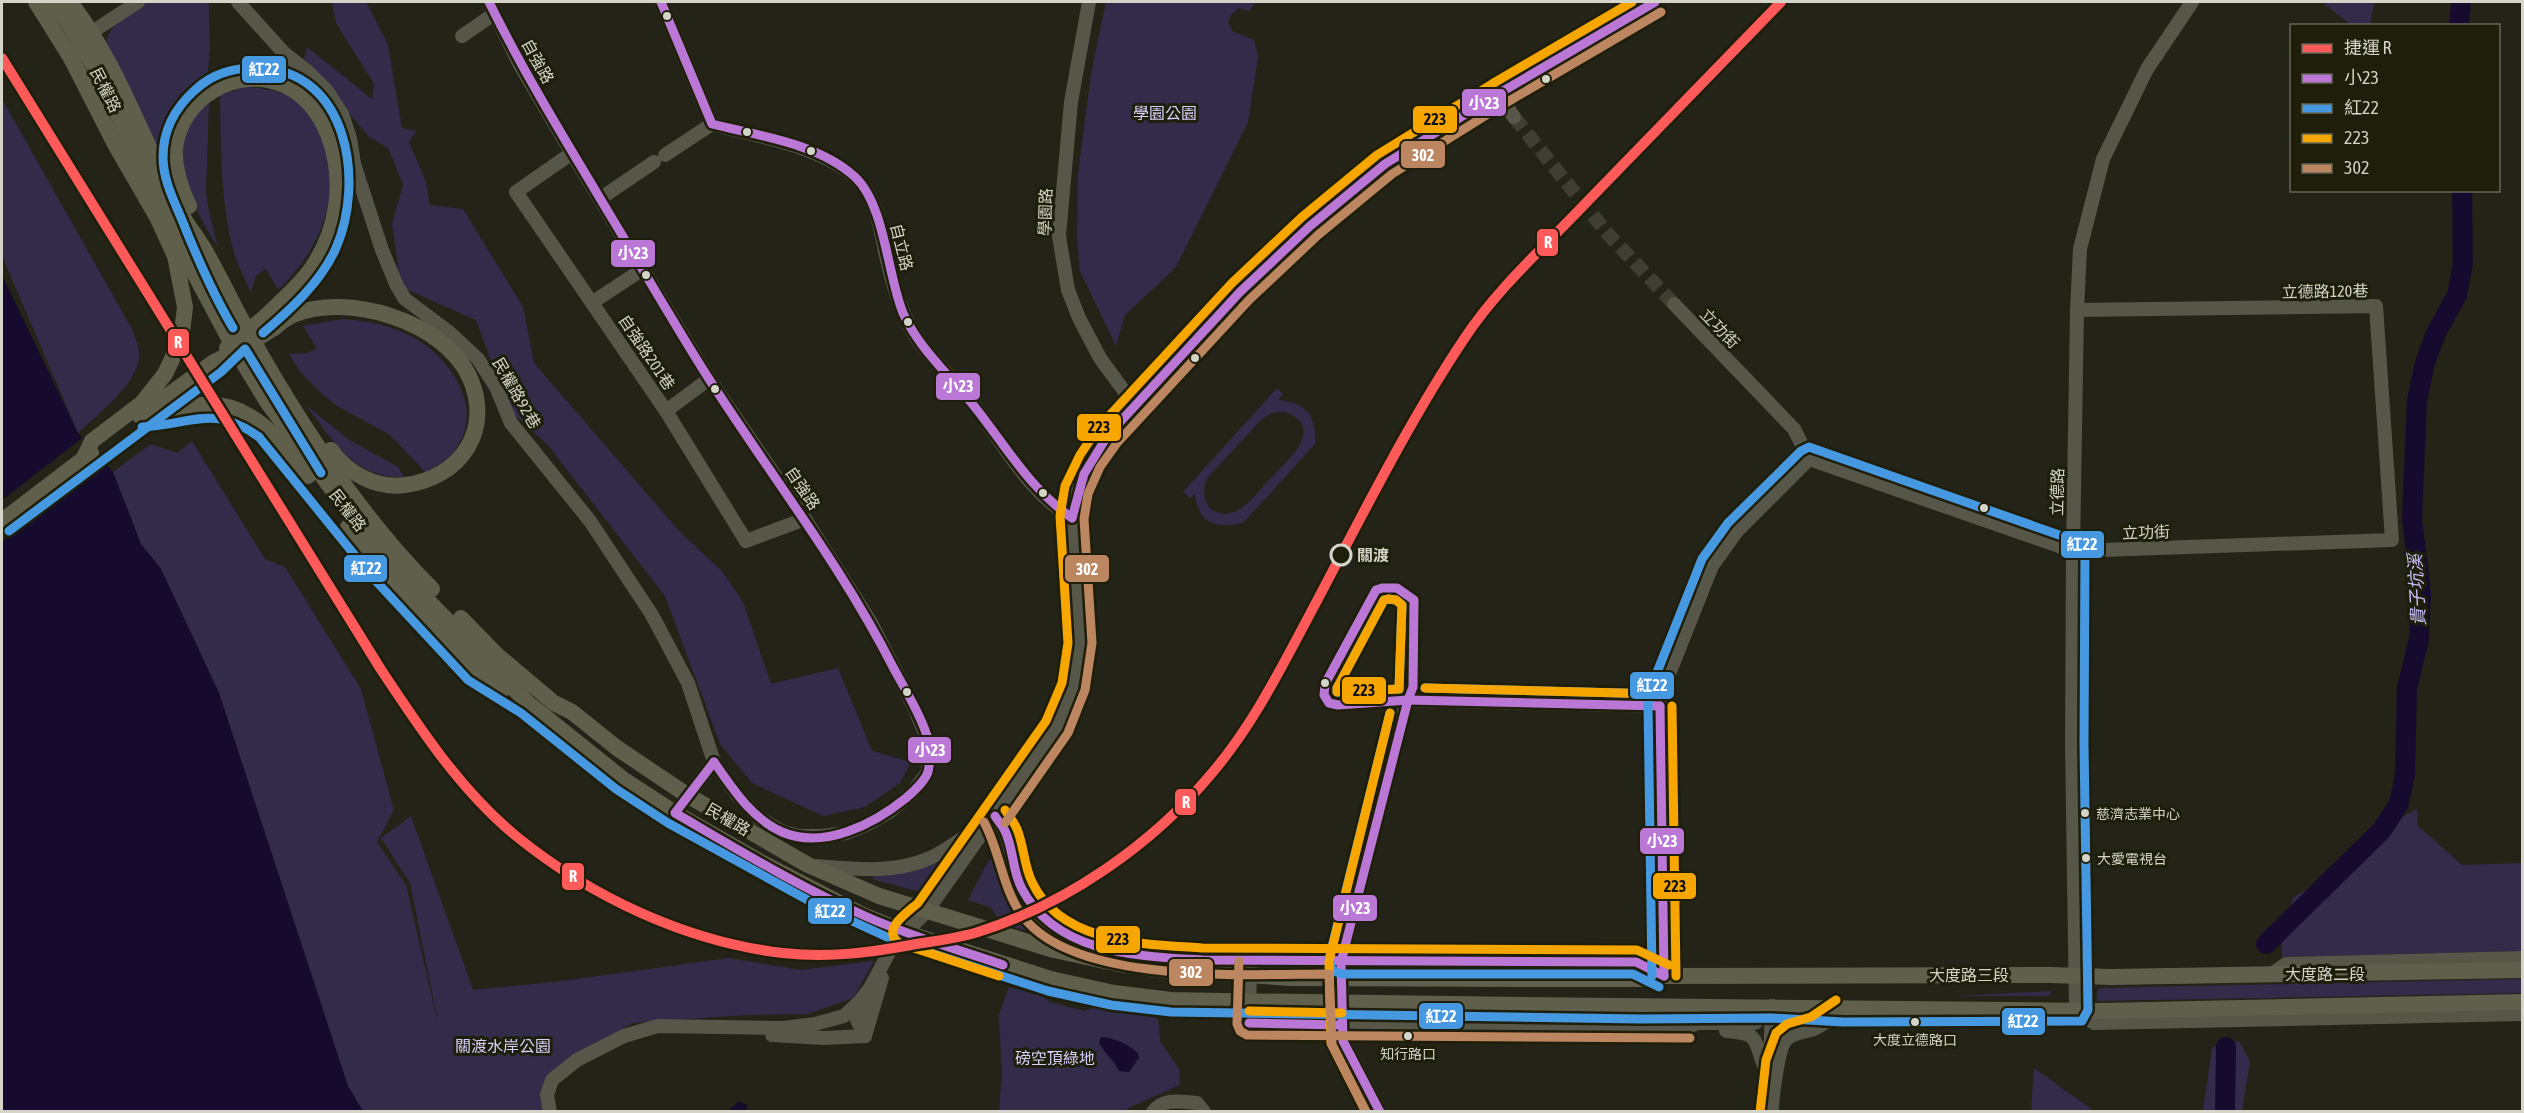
<svg xmlns="http://www.w3.org/2000/svg" width="2524" height="1113" font-family="'Asap Condensed','Noto Sans TC',sans-serif">
<rect width="100%" height="100%" fill="#232318"/>
<!-- green -->
<g fill="#322c4a" fill-rule="evenodd">
<path d="M142,2H208L209,6L210,48L207,82C172,112 168,131 169,175L106,41C112,23 128,13 142,2Z"/>
<path d="M332,2H366L388,44L402,128L416,131L409,142L426,182L430,205L463,209L523,307L534,363L680,532L722,571L743,602L771,684L838,668L872,751L911,762L900,783L865,807L823,816L752,783L720,744L665,596L547,444L509,410L476,320L401,287L392,224L403,184L388,148L369,137L304,59L307,47L372,99L374,84L336,23Z"/>
<path d="M1106,2H1256L1249,11L1239,8L1231,15L1228,21L1232,31L1254,40L1258,57L1248,122L1176,267L1125,315L1116,346L1080,271L1077,237L1078,174L1091,74Z"/>
<path d="M2322,2H2375L2370,22L2376,25H2351Z"/>
<path d="M246,87C268,88 300,94 312,115C316,121 318,129 321,136C324,145 329,153 331,162C333,169 331,178 331,185C328,226 308,262 278,290L266,269L256,276L251,292C245,279 238,266 234,253C220,200 221,148 220,95Z"/>
<path d="M2,99L132,329C134,336 139,345 139,352C142,381 98,414 78,433L2,256Z"/>
<path d="M209,102L206,191L208,207L218,247C199,218 169,162 188,127C193,118 202,110 209,102Z"/>
<path d="M343,319C369,321 395,326 418,340C453,362 485,411 455,450C448,460 436,466 426,473L390,435L337,406L322,394L300,372L289,354L307,353L317,349L303,326Z"/>
<path d="M1277,388L1283,394L1278,400C1306,402 1317,416 1315,444L1243,523C1217,529 1198,524 1195,494L1190,498L1183,492ZM1284,412C1328,426 1287,461 1270,479C1261,488 1252,502 1240,509C1215,524 1197,502 1207,478L1262,419L1271,413Z"/>
<path d="M306,405L348,439L398,467L404,477C353,479 333,440 306,405Z"/>
<path d="M192,441L265,559L285,567L361,689L394,810L377,842L406,885L440,1032L410,883L381,838L411,816L473,990L554,982L729,958L800,970L874,961L853,998L808,1014L746,1015L632,1023L555,1073L549,1111H363L348,1086L219,693L161,569L141,544L113,472L151,444L177,453Z"/>
<path d="M2417,809L2418,826L2462,865L2522,863V951L2282,957V932L2293,898L2326,877L2367,856L2398,819Z"/>
<path d="M1004,841C1005,874 1010,903 1036,926C1043,932 1054,933 1060,940L1002,924L990,907L968,900L985,867Z"/>
<path d="M944,861L934,881L926,879L920,892L872,879L874,876L910,872Z"/>
<path d="M2522,979V993L2097,1001V990L2100,988Z"/>
<path d="M1009,987L1042,996L1050,1002L1084,1011L1093,1008L1158,1018L1160,1041L1179,1069L1180,1085L1128,1108L1127,1111H999L1002,1075L999,1015Z"/>
<path d="M2052,991L2048,996H1952Z"/>
<path d="M2239,1041L2250,1061L2242,1111H2203L2212,1048Z"/>
<path d="M2034,1068L2094,1111H2031Z"/>
</g>
<!-- water -->
<g fill="#160a2e">
<path d="M2,275L78,433L113,472L141,544L161,569L219,693L348,1086L363,1111H2Z"/>
<path d="M1101,1037C1116,1038 1127,1044 1138,1053L1139,1058L1129,1072L1119,1071C1114,1060 1105,1054 1099,1043Z"/>
<path d="M739,1101L747,1105L746,1111H728Z"/>
</g>
<!-- pier -->
<path fill="#232318" d="M85,436L107,461L2,542V500Z"/>
<g fill="none" stroke-linecap="round" stroke-linejoin="round">
<!-- river -->
<g stroke="#160a2e" stroke-width="20">
<path d="M2459,26L2461,2"/>
<path d="M2266,944L2382,830L2399,804L2405,774L2407,688L2419,639L2421,594L2412,519L2417,400L2425,363L2436,333L2457,295L2463,264L2462,190"/>
<path d="M2225,1112L2226,1047"/>
</g>
<!-- minor-tunnel -->
<path stroke="#3e3e32" stroke-width="14" stroke-dasharray="14 7" stroke-linecap="butt" d="M1514,117L1607,233L1674,304"/>
<!-- minor -->
<g stroke="#565649" stroke-width="14">
<path d="M238,2L284,53L307,71L327,91L342,114L350,138L354,164L382,250L397,286L405,299L449,332L478,359L496,387L511,423L590,521L652,615L688,683L714,762L737,795L759,818L783,832L799,836H822L846,833L868,824L889,812L913,792L928,772L929,743L914,707L870,621L805,519L709,379L572,153L520,65L489,2"/>
<path d="M661,2L712,124C758,137 819,145 855,177C878,199 880,231 887,260C892,282 899,305 909,325C922,350 945,370 963,392C999,433 1023,489 1072,518"/>
<path d="M1089,2L1071,102L1059,236L1068,290L1079,318L1100,358L1135,406"/>
<path d="M2192,2L2147,69L2103,159L2080,249L2077,310L2073,551L2072,744L2076,1010L2094,1023L2522,1014"/>
<path d="M92,32L138,2"/>
<path d="M462,36L494,14"/>
<path d="M1498,94L1514,117"/>
<path d="M572,153L516,192L666,411L746,541L805,519"/>
<path d="M665,155L712,124"/>
<path d="M601,198L654,162"/>
<path d="M593,302L643,269"/>
<path d="M1674,304L1794,429L1809,459L2073,551L2392,540L2376,306L2077,310"/>
<path d="M666,411L709,379"/>
<path d="M675,813L714,762"/>
<path d="M995,816C998,821 1002,826 1005,831C1013,851 1012,873 1023,892C1056,955 1140,956 1202,960L1636,962L1664,976L1660,706L1663,689L1712,566L1737,531L1809,459"/>
<path d="M816,866C854,869 894,874 930,858C950,849 969,833 988,820"/>
<path d="M1250,966L1249,1023L1690,1026L1698,1023H1755L1772,1006"/>
<path d="M2273,973L2286,964L2522,958"/>
<path d="M1726,1031C1754,1033 1754,1035 1762,1060C1765,1069 1770,1077 1773,1087"/>
<path d="M772,1035L824,1038L865,1036"/>
<path d="M865,1036L882,978"/>
<path d="M865,1036L857,1020L865,999"/>
<path d="M1770,1065L1772,1006"/>
<path d="M550,1112L547,1095L552,1080L577,1060L624,1036L658,1026L784,1028L815,1024L844,1016L859,1002L870,988L893,945L927,911L1057,727L1074,686L1080,643L1072,518L1076,491L1090,461L1108,435L1240,292L1310,226L1385,164L1498,94L1655,2"/>
<path d="M1153,1112C1163,1097 1182,1102 1197,1103L1204,1112"/>
<path d="M1380,1112L1343,1041L1341,962L1407,700L1660,706"/>
<path d="M1772,1112C1772,1098 1778,1048 1786,1040C1794,1031 1806,1033 1816,1028C1825,1023 1834,1016 1843,1010"/>
</g>
<!-- major -->
<g stroke="#5f5f4b" stroke-width="16">
<path d="M36,2L71,58L116,146L157,217L175,256L185,307L181,340L165,374L142,403L92,441L83,460"/>
<path d="M52,2L67,21L96,70L173,226L184,254L232,344L268,403L355,520L396,568L528,703L624,780L675,813L759,861L863,915L904,932L1051,979L1114,993L1171,1000L1224,1001"/>
<path d="M70,2C121,68 145,150 186,222C193,233 202,244 208,256C222,281 234,307 248,332C298,422 359,516 432,589"/>
<path d="M189,206C181,189 174,167 175,149C180,98 237,64 284,85C306,95 319,112 328,134C346,180 338,233 309,272C296,289 279,303 264,318"/>
<path d="M274,328C280,323 286,318 293,315C347,292 443,321 469,376C494,429 461,478 405,485C376,489 347,473 331,450"/>
<path d="M141,415C163,414 180,407 201,405C250,399 281,442 308,476"/>
<path d="M140,416L214,362"/>
<path d="M2,521L91,453"/>
<path d="M348,527L383,572L476,671L505,688"/>
<path d="M461,618L497,655L554,703L572,712L617,748L687,795L808,865L879,896L1054,950L1119,964L1179,972L1223,973"/>
<path d="M1523,979H1642L1664,976L2051,975L2111,977L2522,970"/>
<path d="M1523,1005L2100,1011L2522,1002"/>
</g>
<!-- major-bridge -->
<g stroke="#5f5f4b" stroke-width="16">
<path d="M227,348L264,318"/>
<path d="M214,362L243,347L274,328"/>
<path d="M1223,973L1290,978L1523,979"/>
<path d="M1224,1001L1523,1005"/>
</g>
<!-- bus-1 casing -->
<g stroke="#1e1e0a" stroke-width="14">
<g id="bus-1">
<path d="M489,2C526,77 570,148 613,220C645,273 676,327 709,379C771,476 842,566 894,669C905,689 924,721 929,743C930,749 930,765 928,772C925,781 913,792 906,798C874,824 824,850 782,832C751,818 733,789 714,762"/>
<path d="M661,2L712,124C759,136 818,143 855,177C885,205 887,274 903,313C919,349 950,375 974,406C1006,446 1029,488 1072,518"/>
<path d="M1072,518L1084,474L1108,435L1240,292L1310,226L1385,164L1498,94L1655,2"/>
<path d="M1382,588H1397L1414,600L1413,687L1408,700L1338,705L1329,703L1324,695L1325,684L1376,590Z"/>
<path d="M1408,700L1660,706"/>
<path d="M1660,706L1664,976"/>
<path d="M714,762L675,813C737,849 799,887 865,916C909,936 957,949 1003,965"/>
<path d="M995,816C998,821 1003,826 1005,831C1014,850 1012,871 1022,889C1056,954 1138,956 1202,960L1636,962L1664,976"/>
<path d="M1249,1023L1342,1025"/>
<path d="M1380,1112L1343,1041L1341,962L1408,700"/>
</g>
</g>
<!-- bus-2 casing -->
<g stroke="#1e1e0a" stroke-width="14">
<g id="bus-2">
<path d="M233,328C214,296 200,264 186,230C177,206 163,183 163,157C163,130 176,107 195,90C212,74 235,67 258,68C348,70 365,181 336,248C321,282 291,309 263,333"/>
<path d="M142,427C192,425 212,403 259,437L374,579L468,680L521,713L616,789L668,823L815,904L900,943L1048,991L1111,1005L1171,1012L1641,1019L1772,1018L1843,1022L2082,1021L2088,1010L2084,744L2085,551L2082,543L1809,447L1801,451L1728,523L1702,559L1652,685L1648,704L1652,976"/>
<path d="M9,531L221,372L245,349L321,473"/>
<path d="M1388,599L1396,600L1402,605L1399,689L1337,692V688L1384,600Z"/>
<path d="M1425,688L1660,694"/>
<path d="M1390,713L1329,959L1332,970L1341,974H1633L1659,987"/>
</g>
</g>
<!-- bus-3 casing -->
<g stroke="#1e1e0a" stroke-width="14">
<g id="bus-3">
<path d="M1388,599L1396,600L1402,605L1399,689L1337,692V688L1384,600Z"/>
<path d="M1425,688L1660,694"/>
<path d="M1672,706L1676,976"/>
<path d="M1005,810C1009,816 1014,822 1017,829C1024,846 1024,866 1032,882C1061,944 1144,944 1202,948L1637,950L1669,965"/>
<path d="M999,976L899,943C881,929 907,913 918,903L1046,721L1062,683L1068,643L1060,516L1065,486L1080,455L1098,428L1232,283L1302,217L1377,155L1492,84L1632,2"/>
<path d="M1249,1011L1342,1013"/>
<path d="M1366,1112L1331,1043L1329,961L1390,713"/>
<path d="M1760,1112L1766,1060L1776,1033L1787,1024L1811,1017L1836,1000"/>
</g>
</g>
<!-- bus-4 casing -->
<g stroke="#1e1e0a" stroke-width="14">
<g id="bus-4">
<path d="M984,822C1001,853 1002,891 1025,919C1079,985 1251,974 1329,974L1332,1045L1366,1112"/>
<path d="M1005,823L1068,733L1085,690L1092,643L1084,519L1088,494L1100,467L1117,443L1249,300L1318,235L1392,174L1504,104L1661,12"/>
<path d="M1239,961L1237,1024L1240,1031L1247,1035L1690,1038"/>
</g>
</g>
<!-- bus-1 -->
<use href="#bus-1" stroke="#ba77d6" stroke-width="9"/>
<!-- bus-2 -->
<use href="#bus-2" stroke="#4699e1" stroke-width="9"/>
<!-- bus-3 -->
<use href="#bus-3" stroke="#f7a600" stroke-width="9"/>
<!-- bus-4 -->
<use href="#bus-4" stroke="#bb8660" stroke-width="9"/>
<!-- metro-1 casing -->
<g stroke="#1e1e0a" stroke-width="15">
<path id="metro-1" d="M2,58L380,668C419,727 460,790 516,836C591,897 687,942 783,953C827,958 868,953 911,945C933,941 956,939 978,932C1067,904 1153,844 1212,773C1253,725 1280,670 1310,614C1359,522 1406,426 1464,339C1496,290 1542,249 1582,207C1648,139 1715,70 1781,2"/>
</g>
<!-- metro-1 -->
<use href="#metro-1" stroke="#ff5a5a" stroke-width="10"/>
</g>
<!-- markers -->
<g fill="#d4d4c8" stroke="#1e1e0a" stroke-width="2">
<circle cx="667" cy="16" r="5"/>
<circle cx="1546" cy="79" r="5"/>
<circle cx="747" cy="132" r="5"/>
<circle cx="811" cy="151" r="5"/>
<circle cx="646" cy="275" r="5"/>
<circle cx="908" cy="322" r="5"/>
<circle cx="1195" cy="358" r="5"/>
<circle cx="715" cy="389" r="5"/>
<circle cx="1043" cy="493" r="5"/>
<circle cx="1984" cy="508" r="5"/>
<circle cx="1325" cy="683" r="5"/>
<circle cx="907" cy="692" r="5"/>
<circle cx="2085" cy="813" r="5"/>
<circle cx="2086" cy="858" r="5"/>
<circle cx="1915" cy="1022" r="5"/>
<circle cx="1408" cy="1036" r="5"/>
</g>
<circle fill="#1e1e0a" stroke="#d4d4c8" stroke-width="3" cx="1341" cy="555" r="10"/>
<g text-anchor="middle" stroke-width="6" stroke-linejoin="round" paint-order="stroke">
<!-- bus labels -->
<g font-size="14" fill="#d4d4c8" stroke="#1e1e0a" text-anchor="start">
<text x="2096" y="819">慈濟志業中心</text>
<text x="2097" y="864">大愛電視台</text>
<text x="1915" y="1045" text-anchor="middle">大度立德路口</text>
<text x="1408" y="1059" text-anchor="middle">知行路口</text>
</g>
<!-- street labels -->
<g font-size="16" fill="#d4d4c8" stroke="#1e1e0a">
<text transform="translate(538 61) rotate(61)" y="6">自強路</text>
<text transform="translate(106 90) rotate(63)" y="6">民權路</text>
<text transform="translate(1045 212) rotate(-88)" y="6">學園路</text>
<text transform="translate(902 247) rotate(76)" y="6">自立路</text>
<text transform="translate(2325 291) rotate(-1)" y="6">立德路120巷</text>
<text transform="translate(1720 328) rotate(46)" y="6">立功街</text>
<text transform="translate(647 352) rotate(56)" y="6">自強路201巷</text>
<text transform="translate(517 393) rotate(60)" y="6">民權路92巷</text>
<text transform="translate(803 488) rotate(56)" y="6">自強路</text>
<text transform="translate(2057 492) rotate(-89)" y="6">立德路</text>
<text transform="translate(348 510) rotate(52)" y="6">民權路</text>
<text transform="translate(2146 532) rotate(-2)" y="6">立功街</text>
<text transform="translate(728 819) rotate(30)" y="6">民權路</text>
<text x="2325" y="980">大度路二段</text>
<text x="1969" y="981">大度路三段</text>
</g>
<!-- park labels -->
<g font-size="16" fill="#d8d1ff" stroke="#1e1e0a">
<text x="1165" y="119">學園公園</text>
<text x="503" y="1052">關渡水岸公園</text>
<text x="1055" y="1064">磅空頂綠地</text>
</g>
<!-- stop labels -->
<g font-size="16" font-weight="bold" fill="#d4d4c8" stroke="#1e1e0a" text-anchor="start">
<text x="1357" y="561">關渡</text>
</g>
<!-- water labels -->
<g font-size="18" font-style="italic" fill="#c8bffb" stroke="#1e1e0a">
<text transform="translate(2417 590) rotate(-93)" y="6">貴子坑溪</text>
</g>
</g>
<g stroke="#1e1e0a" stroke-width="2">
<rect x="241" y="55" width="46" height="29" rx="6" fill="#4699e1"/>
<rect x="1461" y="88" width="46" height="29" rx="6" fill="#ba77d6"/>
<rect x="1412" y="105" width="46" height="29" rx="6" fill="#f7a600"/>
<rect x="1400" y="140" width="46" height="29" rx="6" fill="#bb8660"/>
<rect x="1536" y="228" width="23" height="29" rx="6" fill="#ff5a5a"/>
<rect x="610" y="239" width="46" height="29" rx="6" fill="#ba77d6"/>
<rect x="167" y="328" width="23" height="29" rx="6" fill="#ff5a5a"/>
<rect x="935" y="372" width="46" height="29" rx="6" fill="#ba77d6"/>
<rect x="1076" y="413" width="46" height="29" rx="6" fill="#f7a600"/>
<rect x="2060" y="530" width="45" height="29" rx="6" fill="#4699e1"/>
<rect x="343" y="554" width="45" height="29" rx="6" fill="#4699e1"/>
<rect x="1064" y="554" width="46" height="29" rx="6" fill="#bb8660"/>
<rect x="1629" y="671" width="46" height="29" rx="6" fill="#4699e1"/>
<rect x="1341" y="676" width="46" height="29" rx="6" fill="#f7a600"/>
<rect x="907" y="736" width="45" height="28" rx="6" fill="#ba77d6"/>
<rect x="1174" y="788" width="23" height="28" rx="6" fill="#ff5a5a"/>
<rect x="1639" y="827" width="46" height="28" rx="6" fill="#ba77d6"/>
<rect x="561" y="862" width="24" height="29" rx="6" fill="#ff5a5a"/>
<rect x="1652" y="872" width="45" height="28" rx="6" fill="#f7a600"/>
<rect x="1332" y="894" width="46" height="28" rx="6" fill="#ba77d6"/>
<rect x="807" y="897" width="46" height="28" rx="6" fill="#4699e1"/>
<rect x="1095" y="925" width="46" height="29" rx="6" fill="#f7a600"/>
<rect x="1168" y="958" width="46" height="29" rx="6" fill="#bb8660"/>
<rect x="1418" y="1002" width="46" height="28" rx="6" fill="#4699e1"/>
<rect x="2001" y="1007" width="45" height="29" rx="6" fill="#4699e1"/>
</g>
<g font-size="16" text-anchor="middle" font-weight="bold" fill="#fff">
<text x="264" y="75">紅22</text>
<text x="1484" y="109">小23</text>
<text x="1423" y="161">302</text>
<text x="1548" y="248">R</text>
<text x="633" y="259">小23</text>
<text x="178" y="348">R</text>
<text x="958" y="392">小23</text>
<text x="2082" y="550">紅22</text>
<text x="366" y="574">紅22</text>
<text x="1087" y="575">302</text>
<text x="1652" y="691">紅22</text>
<text x="930" y="756">小23</text>
<text x="1186" y="808">R</text>
<text x="1662" y="847">小23</text>
<text x="573" y="882">R</text>
<text x="1355" y="914">小23</text>
<text x="830" y="917">紅22</text>
<text x="1191" y="978">302</text>
<text x="1441" y="1022">紅22</text>
<text x="2023" y="1027">紅22</text>
</g>
<g font-size="16" text-anchor="middle" font-weight="bold" fill="#111">
<text x="1435" y="125">223</text>
<text x="1099" y="433">223</text>
<text x="1364" y="696">223</text>
<text x="1675" y="892">223</text>
<text x="1118" y="945">223</text>
</g>
<!-- border -->
<rect width="2524" height="1113" fill="none" stroke="#d4d4c8" stroke-width="6"/>
<!-- legend -->
<rect x="2290" y="24" width="210" height="168" fill="#1e1e0a" stroke="#676756" stroke-width="1.5"/>
<rect x="2302" y="44" width="30" height="9" fill="#ff5a5a" stroke="#676756" stroke-width="1.5"/>
<text x="2344" y="54" font-size="18" fill="#d4d4c8">捷運 R</text>
<rect x="2302" y="74" width="30" height="9" fill="#ba77d6" stroke="#676756" stroke-width="1.5"/>
<text x="2344" y="84" font-size="18" fill="#d4d4c8">小23</text>
<rect x="2302" y="104" width="30" height="9" fill="#4699e1" stroke="#676756" stroke-width="1.5"/>
<text x="2344" y="114" font-size="18" fill="#d4d4c8">紅22</text>
<rect x="2302" y="134" width="30" height="9" fill="#f7a600" stroke="#676756" stroke-width="1.5"/>
<text x="2344" y="144" font-size="18" fill="#d4d4c8">223</text>
<rect x="2302" y="164" width="30" height="9" fill="#bb8660" stroke="#676756" stroke-width="1.5"/>
<text x="2344" y="174" font-size="18" fill="#d4d4c8">302</text>
</svg>
